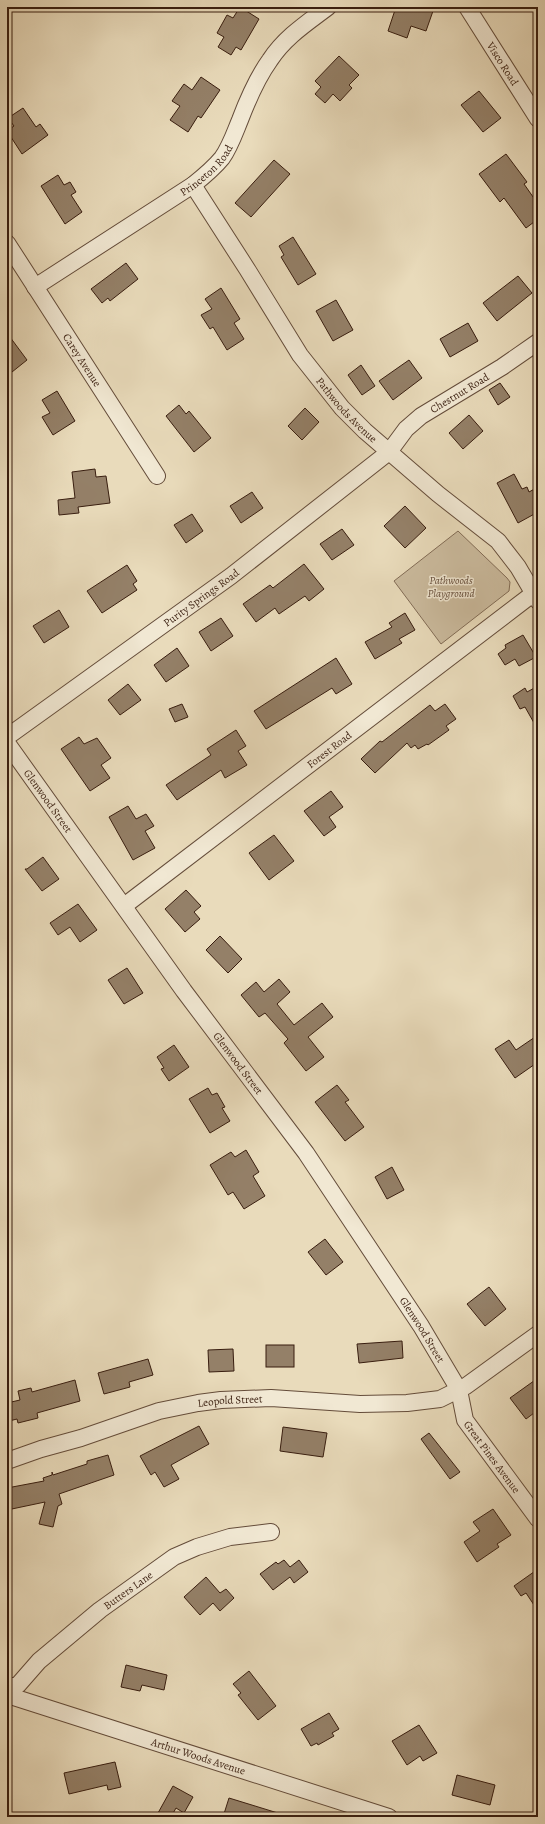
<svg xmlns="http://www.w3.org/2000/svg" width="545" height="1824" font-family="Alegreya,serif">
<rect width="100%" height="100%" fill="#e9dbbb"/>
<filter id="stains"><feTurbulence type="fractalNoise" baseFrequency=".005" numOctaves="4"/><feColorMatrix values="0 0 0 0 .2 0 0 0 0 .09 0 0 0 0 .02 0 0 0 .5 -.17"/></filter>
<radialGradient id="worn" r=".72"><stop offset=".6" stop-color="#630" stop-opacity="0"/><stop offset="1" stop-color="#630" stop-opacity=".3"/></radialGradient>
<!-- green -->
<path fill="#cbbb9e" stroke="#826c56" d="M458,531L507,578L510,582L509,591L441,644L394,581Z"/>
<!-- building -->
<g fill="#948068" stroke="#381d0f">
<path d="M240,7L259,19L241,50L236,47L231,55L218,47L224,37L217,33L227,15L233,18Z"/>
<path d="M396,7H422L433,11L426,31L411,26L407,38L388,31Z"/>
<path d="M339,56L359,75L349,85L352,88L340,101L333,94L325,103L315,94L321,87L315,81Z"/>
<path d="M201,77L220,90L201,118L198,116L188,132L170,120L180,106L172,101L184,84L192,90Z"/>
<path d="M479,91L501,118L483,132L461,105Z"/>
<path d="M23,108L36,127L40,124L48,135L22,154L7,131L14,126L8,118Z"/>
<path d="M506,154L527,182L524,184L538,204V219L526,228L504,198L500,202L479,174Z"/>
<path d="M274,160L290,174L251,217L235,203Z"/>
<path d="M58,175L64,185L70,182L76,192L71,195L82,212L65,224L41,186Z"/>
<path d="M293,237L316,274L298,285L281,257L284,255L279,246Z"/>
<path d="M126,263L138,279L110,301L108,298L102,303L91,289Z"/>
<path d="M518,276L532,293L497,321L483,303Z"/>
<path d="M221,288L240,319L234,323L244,339L227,350L213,327L210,329L201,315L212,309L205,299Z"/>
<path d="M336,300L353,330L333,341L316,311Z"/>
<path d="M468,323L478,341L450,357L440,339Z"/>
<path d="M7,333L27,360L12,372L7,365Z"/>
<path d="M409,360L422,378L393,400L379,381Z"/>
<path d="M361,365L375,386L362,395L348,375Z"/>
<path d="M500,383L510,397L498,405L489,390Z"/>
<path d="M57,391L75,421L53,435L42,417L50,413L42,400Z"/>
<path d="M179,405L186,414L189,411L211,438L194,452L166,416Z"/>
<path d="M305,408L319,422L302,440L288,426Z"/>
<path d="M469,415L483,431L463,449L449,433Z"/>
<path d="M95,469L96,477L106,476L110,503L78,507L79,513L59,515L58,500L75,498L72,472Z"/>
<path d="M514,474L522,489L527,487L529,492L538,487V512L518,523L497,483Z"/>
<path d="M252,492L263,508L241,523L230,506Z"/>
<path d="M405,506L426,528L405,548L384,526Z"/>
<path d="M192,514L203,531L186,543L174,525Z"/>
<path d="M342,529L354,545L332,560L320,544Z"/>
<path d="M304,564L324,589L309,601L305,596L279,614L275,608L256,622L243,604L270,585L273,588Z"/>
<path d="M127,565L137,581L133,584L137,590L102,613L87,591Z"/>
<path d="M59,610L69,627L44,643L33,626Z"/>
<path d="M405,613L415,630L399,639L402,643L375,659L365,642L392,627L389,623Z"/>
<path d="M221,618L233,636L211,651L199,632Z"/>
<path d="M523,635L536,657L519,666L515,659L505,665L498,654L506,648L505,645Z"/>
<path d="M177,648L189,666L166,682L154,665Z"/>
<path d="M336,658L352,684L336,694L332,688L266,729L254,711Z"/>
<path d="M128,684L141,700L120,715L108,700Z"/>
<path d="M538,686V730L525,707L520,709L513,696L525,688L527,692Z"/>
<path d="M182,704L188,717L175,722L169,709Z"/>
<path d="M445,704L456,719L446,726L449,730L428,745L427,744L418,749L415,745L411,748L407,743L375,773L361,759L380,741L382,742L430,705L435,711Z"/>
<path d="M236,730L246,746L238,751L247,765L225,778L221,770L177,800L166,785L211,755L207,749Z"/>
<path d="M79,737L84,744L97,738L111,758L101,765L110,778L90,791L61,749Z"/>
<path d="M331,791L343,807L329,817L336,827L324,836L304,811Z"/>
<path d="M128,806L136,819L146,814L154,826L145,831L155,848L133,860L109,817Z"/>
<path d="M274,835L294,861L269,880L249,853Z"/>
<path d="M43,857L59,879L42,891L25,869H27Z"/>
<path d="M186,890L201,906L194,912L200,919L185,932L165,909Z"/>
<path d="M78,904L97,930L80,942L70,927L58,935L50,923Z"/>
<path d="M220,936L242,959L228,973L206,950Z"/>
<path d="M127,968L143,993L124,1004L108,980Z"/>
<path d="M279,979L290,992L277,1004L294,1025L322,1003L333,1017L308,1037L324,1057L306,1071L284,1043L288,1039L265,1013L259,1017L241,995L256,982L264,992Z"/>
<path d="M538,1035V1062L515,1078L495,1049L509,1040L516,1050Z"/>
<path d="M174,1045L189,1067L169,1081L161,1069L164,1068L157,1057Z"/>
<path d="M337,1085L349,1100L345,1102L364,1127L345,1141L315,1102Z"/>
<path d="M208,1088L212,1095L217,1093L225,1107L222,1108L230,1121L210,1133L189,1099Z"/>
<path d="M246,1150L259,1172L253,1176L265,1196L244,1209L233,1192L228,1195L210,1165L231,1152L235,1157Z"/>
<path d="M392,1167L404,1190L387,1199L375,1177Z"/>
<path d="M325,1239L343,1262L326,1275L308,1252Z"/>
<path d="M489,1287L506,1309L485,1326L467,1304Z"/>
<path d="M402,1341L403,1358L359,1363L357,1344Z"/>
<rect x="266" y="1345" width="28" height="22"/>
<path d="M233,1349L234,1371L209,1372L208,1350Z"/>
<path d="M148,1359L153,1375L129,1382L130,1387L104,1394L98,1373Z"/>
<path d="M538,1378V1410L526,1419L510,1398Z"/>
<path d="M75,1380L80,1401L37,1413L38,1418L18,1423L17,1419L9,1421L7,1403L20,1400L18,1391L31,1388L32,1392Z"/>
<path d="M199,1426L209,1444L171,1465L179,1479L164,1487L155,1472L151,1475L140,1456Z"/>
<path d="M283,1427L327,1433L323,1457L280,1451Z"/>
<path d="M429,1433L460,1472L450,1479L421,1439Z"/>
<path d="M108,1455L114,1475L59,1494L62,1504L58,1506L53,1527L39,1524L45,1502L7,1510V1488L44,1481L43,1478L52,1475V1472L53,1475L87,1464V1461Z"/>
<path d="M493,1509L511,1535L497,1544L499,1547L477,1562L464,1542L480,1531L473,1522Z"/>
<path d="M284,1560L290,1567L299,1560L308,1572L294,1583L290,1577L273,1590L260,1574L276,1562L278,1564Z"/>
<path d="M538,1569V1611L526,1593L521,1596L514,1586Z"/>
<path d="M206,1577L220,1593L226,1589L234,1598L220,1611L213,1603L200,1615L184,1597Z"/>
<path d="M126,1665L167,1675L164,1690L142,1685L140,1691L121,1687Z"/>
<path d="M249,1671L276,1706L258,1720L238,1695L241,1693L233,1684Z"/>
<path d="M329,1713L339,1729L332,1733L334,1736L318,1745L317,1743L311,1746L301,1729Z"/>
<path d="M419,1725L437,1753L423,1761L420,1756L407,1765L392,1741Z"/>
<path d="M115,1762L121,1787L108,1790L107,1785L69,1794L64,1773Z"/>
<path d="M457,1775L495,1785L490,1805L452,1795Z"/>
<path d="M173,1786L193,1797L184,1813L176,1808L171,1817H166L158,1813Z"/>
<path d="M229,1798L281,1814L280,1817H223Z"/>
</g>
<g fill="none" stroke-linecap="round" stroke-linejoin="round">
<!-- minor casing -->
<g stroke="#644c3a" stroke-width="18">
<g id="minor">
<path id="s1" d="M467,7L538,119"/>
<path id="s2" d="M193,185L247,269L300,355L342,408L365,431L438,494L498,541L518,567L538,601"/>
<path id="s3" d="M7,243L157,476"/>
<path id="s4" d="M35,287L193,185C203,177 213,169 222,158C230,147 235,132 240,120C248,99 257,78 270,60C285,37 307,23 328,7"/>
<path id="s5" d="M7,737L231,576L389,452L406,429L421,416L502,367L538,342"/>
<path id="s6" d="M7,743L184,991L306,1153L421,1326L459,1390L465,1420L538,1519"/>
<path id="s7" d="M124,906L534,593"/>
<path id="s8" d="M7,1461L41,1449L81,1438L159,1411L198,1403L221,1400L271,1398L360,1404L407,1403L440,1399L466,1386L538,1334"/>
<path id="s9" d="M7,1687L18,1685L39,1661L100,1610L174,1557L197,1547L230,1537L271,1532"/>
<path id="s10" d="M7,1695L389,1817"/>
</g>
</g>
<!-- minor -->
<use href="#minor" stroke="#f1e8d3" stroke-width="16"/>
</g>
<g text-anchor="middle" stroke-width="3" stroke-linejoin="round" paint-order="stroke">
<!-- street labels -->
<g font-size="11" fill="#381d0f" stroke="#f1e8d3">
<text dy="4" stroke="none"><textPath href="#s1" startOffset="67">Visco Road</textPath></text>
<text dy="4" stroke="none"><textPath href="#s4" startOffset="208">Princeton Road</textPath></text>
<text dy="4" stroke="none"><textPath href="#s3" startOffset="139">Carey Avenue</textPath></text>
<text dy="4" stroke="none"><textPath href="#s5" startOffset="570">Chestnut Road</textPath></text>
<text dy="4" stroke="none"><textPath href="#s2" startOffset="273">Pathwoods Avenue</textPath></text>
<text dy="4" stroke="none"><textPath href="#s5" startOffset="239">Purity Springs Road</textPath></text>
<text dy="4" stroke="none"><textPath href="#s7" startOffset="258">Forest Road</textPath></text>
<text dy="4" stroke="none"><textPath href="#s6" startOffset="71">Glenwood Street</textPath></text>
<text dy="4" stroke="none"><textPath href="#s6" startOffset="395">Glenwood Street</textPath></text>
<text dy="4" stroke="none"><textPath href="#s6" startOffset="719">Glenwood Street</textPath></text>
<text dy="4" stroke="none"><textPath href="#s8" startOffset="232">Leopold Street</textPath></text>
<text dy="4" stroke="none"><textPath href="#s6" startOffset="866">Great Pines Avenue</textPath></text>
<text dy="4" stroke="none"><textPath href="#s9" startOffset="157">Butters Lane</textPath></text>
<text dy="4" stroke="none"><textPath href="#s10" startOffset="201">Arthur Woods Avenue</textPath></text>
</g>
<!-- park labels -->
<g font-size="11" font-style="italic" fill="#644c3a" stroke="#f1e8d3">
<text x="451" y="584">Pathwoods<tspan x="451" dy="13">Playground</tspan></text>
</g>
</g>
<!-- margin -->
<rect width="545" height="1824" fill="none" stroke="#e9dbbb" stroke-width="24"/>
<rect x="8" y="8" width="529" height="1808" fill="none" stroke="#381d0f" stroke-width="2"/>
<rect x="12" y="12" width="521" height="1800" fill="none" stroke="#381d0f"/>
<rect width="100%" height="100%" filter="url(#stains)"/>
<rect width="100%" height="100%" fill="url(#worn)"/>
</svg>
